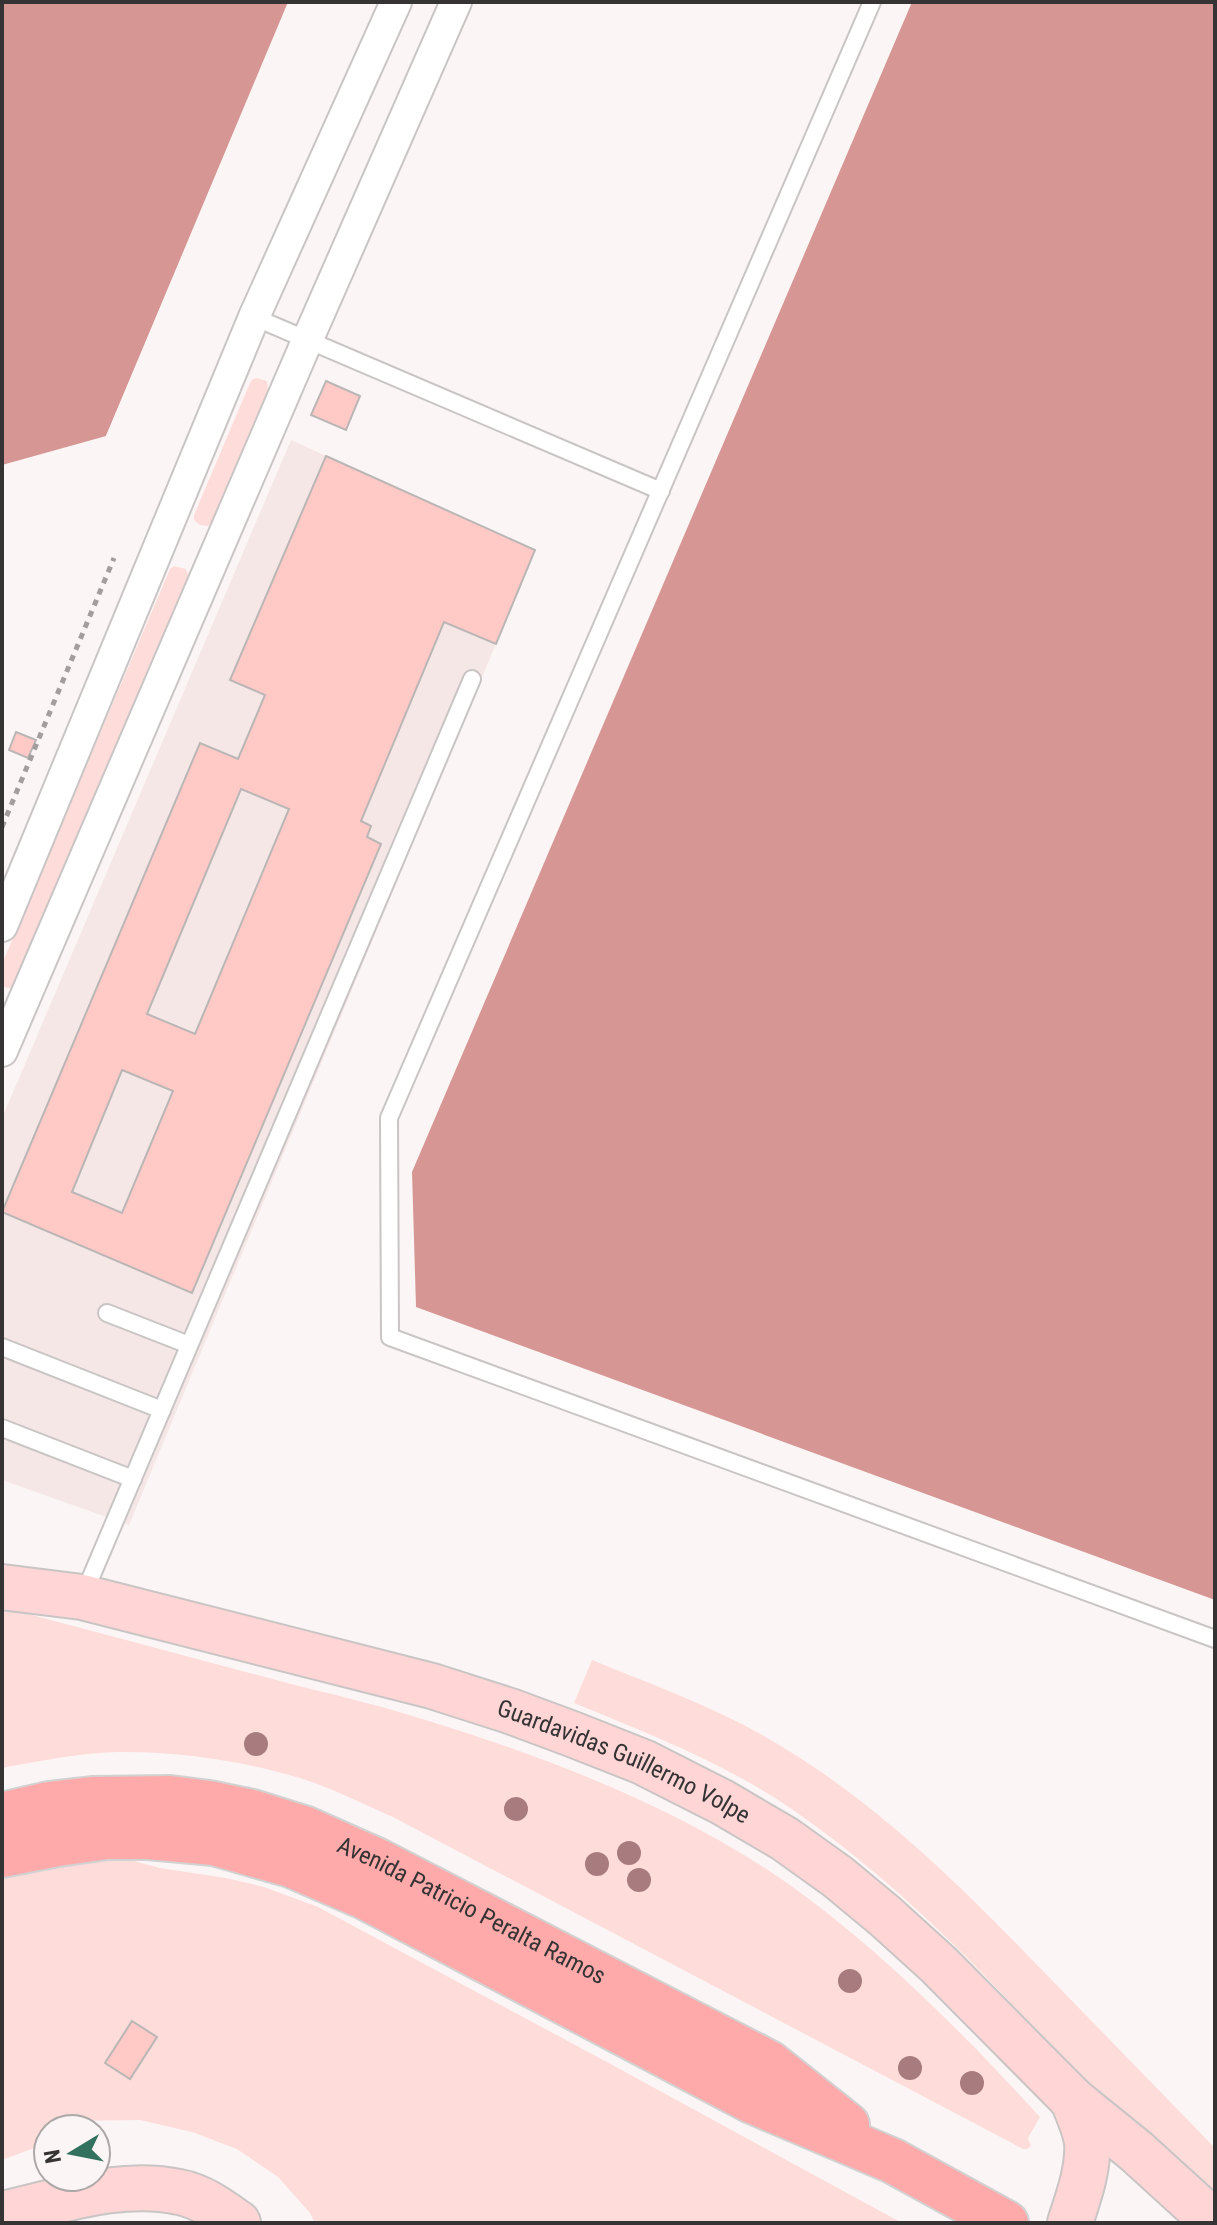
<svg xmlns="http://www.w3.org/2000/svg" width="1217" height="2225" font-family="'Roboto Condensed',sans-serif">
<rect width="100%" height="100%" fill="#fbf6f5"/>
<!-- built -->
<path fill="#f5e7e6" d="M291,440L535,550L129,1525L2,1480V1118Z"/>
<!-- green -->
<g fill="#fedcda">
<path d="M257,378L267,381L268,391L212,523L208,526L200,525L194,520V515L250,383L253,379Z"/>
<path d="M174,566L186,569L189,577L14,987L7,988L2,986V964L170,569Z"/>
<path d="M2,1607C100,1633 197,1659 295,1685C340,1696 385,1707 429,1721C554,1760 679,1808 787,1883C881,1950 962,2032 1040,2117L1028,2138L1031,2146L1027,2149H1023L393,1817C363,1804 334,1789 303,1779C244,1761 179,1751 117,1752C78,1753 40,1761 2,1768Z"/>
<path d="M592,1660C653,1685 713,1706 769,1739C875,1800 962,1887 1046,1974C1102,2032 1159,2090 1215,2148V2213C1172,2170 1129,2128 1087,2085C1042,2039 1000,1989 953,1944C905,1897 852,1851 796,1812C729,1765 650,1734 574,1703Z"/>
<path d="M119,1857L160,1868L226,1878L264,1887L318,1907L605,2061L902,2223H315L310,2213L278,2177L237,2149L192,2132L140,2120L65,2121L52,2125V2129H48V2143L2,2160V1877L27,1870Z"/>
</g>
<!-- water -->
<g fill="#d69693">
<path d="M2,2H288L106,436L2,465Z"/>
<path d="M912,2H1215V1600L416,1307L412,1172Z"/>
</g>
<!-- pier -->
<path fill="#fbf6f5" d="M289,2L292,4L109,437L100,441L106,436Z"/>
<!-- building -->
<g fill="#ffc9c6" stroke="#bbb6b6" stroke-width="2" fill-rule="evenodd">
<path d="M326,381L360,396L346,430L311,415Z"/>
<path d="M326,456L535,550L496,644L444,622L361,821L371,826L367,837L381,844L192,1293L2,1212L200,743L238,759L265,695L230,680ZM241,789L289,809L195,1034L147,1014ZM122,1070L173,1091L122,1213L72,1192Z"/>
<path d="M16,732L36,740L28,758L9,750Z"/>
<path d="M132,2021L157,2037L130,2079L105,2063Z"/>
</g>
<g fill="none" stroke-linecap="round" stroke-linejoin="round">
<!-- service casing -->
<g stroke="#cac5c5" stroke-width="20">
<g id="service">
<path d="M872,2L389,1118L390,1337L1215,1639"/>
<path d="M254,317L661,491"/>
<path d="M107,1313L189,1345"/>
<path d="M2,1347L162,1410"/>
<path d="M2,1428L133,1479"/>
<path d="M83,1596L472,679"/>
</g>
</g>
<!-- minor casing -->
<g stroke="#cac5c5" stroke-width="34">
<g id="minor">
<path d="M2,926L254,317L396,2"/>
<path d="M2,1051L307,341L456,2"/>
</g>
</g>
<!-- secondary casing -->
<g stroke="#cac5c5" stroke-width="48">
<g id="secondary">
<path id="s1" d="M2,1587L82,1597L432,1686L510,1711L572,1734L643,1762L722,1802L785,1839L838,1877L885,1916L939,1965L1073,2100L1136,2151L1215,2223"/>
<path d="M2,2214C58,2202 120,2179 179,2192C201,2196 220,2210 238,2223"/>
<path d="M1070,2223C1078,2198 1089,2169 1087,2142C1085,2128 1078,2114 1073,2100"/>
</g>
</g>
<!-- primary casing -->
<g stroke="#d3d2d2" stroke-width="48">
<g id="primary">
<path id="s2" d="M2,1815L49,1804L92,1799L170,1798L209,1803L252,1812L306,1829L378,1861L769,2063L847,2125"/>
<path d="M2,1855L58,1844L107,1837H148L214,1843L291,1865L365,1897L752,2101L893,2161L1006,2223"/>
</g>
</g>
<!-- path -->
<path stroke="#a29e9e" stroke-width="5" stroke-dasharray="6 6" stroke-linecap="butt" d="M2,827L114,558"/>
<!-- service -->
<use href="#service" stroke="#fff" stroke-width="16"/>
<!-- minor -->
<use href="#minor" stroke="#fff" stroke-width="30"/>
<!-- secondary -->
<use href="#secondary" stroke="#ffd5d5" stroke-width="44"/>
<!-- primary -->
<use href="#primary" stroke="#feaaab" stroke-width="44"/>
</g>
<!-- trees -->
<g fill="#a87c7e">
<circle cx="256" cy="1744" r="12"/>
<circle cx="516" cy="1809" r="12"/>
<circle cx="629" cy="1853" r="12"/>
<circle cx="597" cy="1864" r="12"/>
<circle cx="639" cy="1880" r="12"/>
<circle cx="850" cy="1981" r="12"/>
<circle cx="910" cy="2068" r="12"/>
<circle cx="972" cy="2083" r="12"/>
</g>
<g text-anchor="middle" stroke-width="6" stroke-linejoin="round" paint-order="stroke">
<!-- street labels -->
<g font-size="24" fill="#353333" stroke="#fbf6f5">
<text dy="8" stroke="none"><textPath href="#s1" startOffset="648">Guardavidas Guillermo Volpe</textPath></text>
<text dy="8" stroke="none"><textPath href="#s2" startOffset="494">Avenida Patricio Peralta Ramos</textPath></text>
</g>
</g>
<!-- border -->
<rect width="1217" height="2225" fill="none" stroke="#353333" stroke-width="8"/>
<!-- north arrow -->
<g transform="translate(72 2153) rotate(260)"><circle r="38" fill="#fbf6f5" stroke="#aca8a7" stroke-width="2"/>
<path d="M0-6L14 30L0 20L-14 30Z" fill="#31715e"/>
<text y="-12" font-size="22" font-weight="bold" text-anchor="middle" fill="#353333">N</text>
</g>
</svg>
